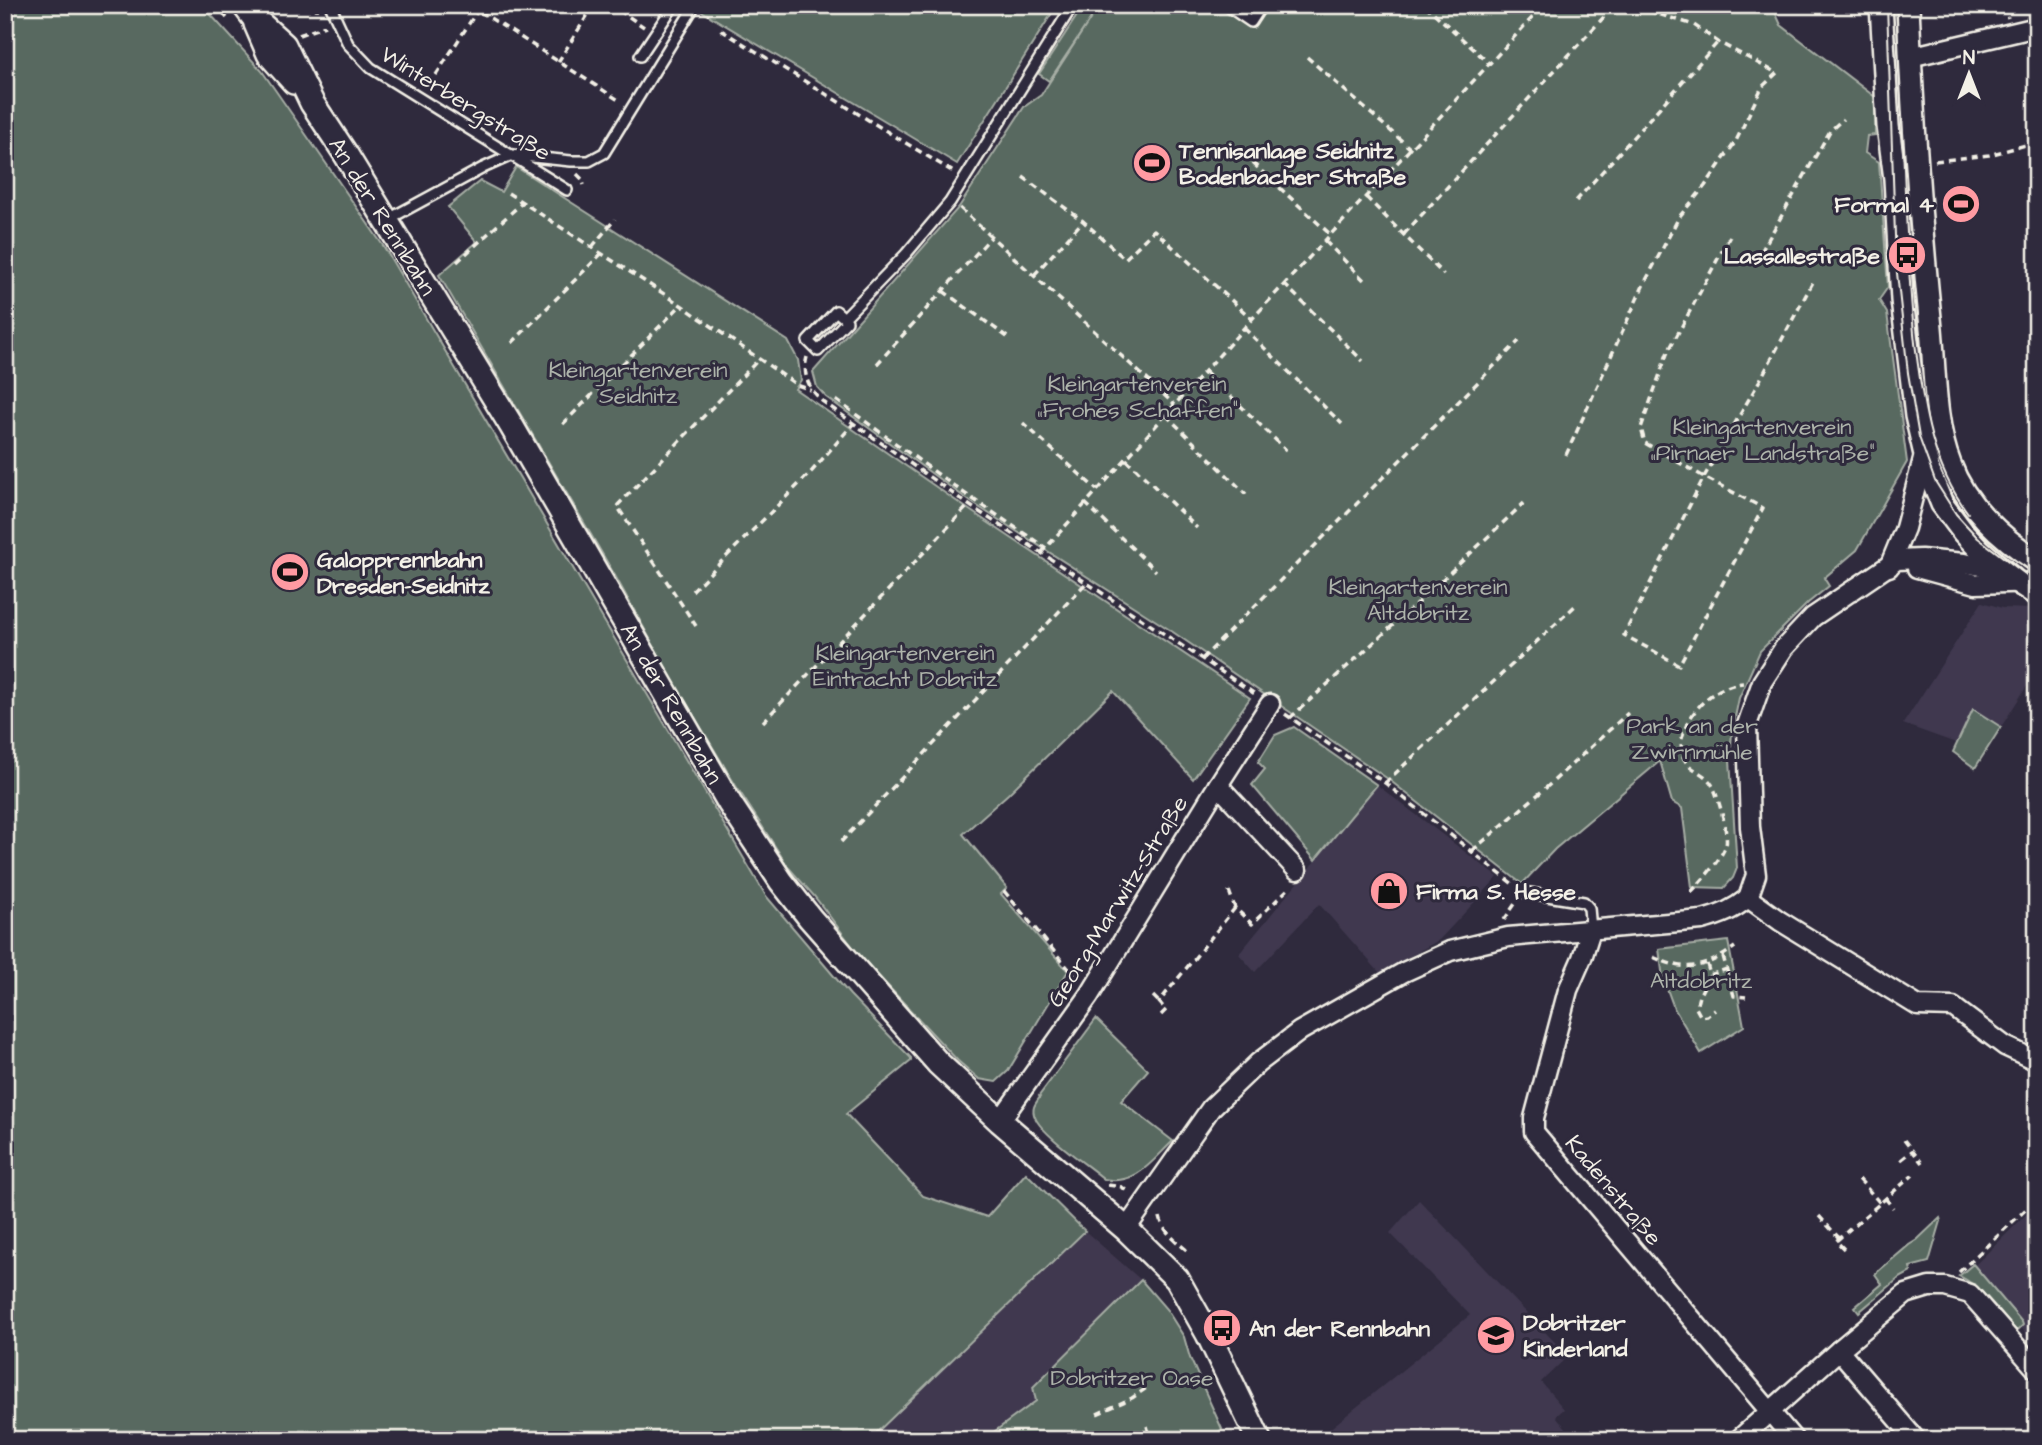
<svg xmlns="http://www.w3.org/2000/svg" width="2042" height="1445" font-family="'Architects Daughter',sans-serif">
<rect width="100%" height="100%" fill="#2f2a3d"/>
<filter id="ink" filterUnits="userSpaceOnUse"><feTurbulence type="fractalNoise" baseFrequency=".0143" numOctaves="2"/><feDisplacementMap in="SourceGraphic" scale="14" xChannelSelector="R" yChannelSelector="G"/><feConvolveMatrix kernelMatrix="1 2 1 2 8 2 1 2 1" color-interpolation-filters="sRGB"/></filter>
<g filter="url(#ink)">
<!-- built -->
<g fill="#40394f">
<path d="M1982,602L2002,608L2031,609L2037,612V670L2001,727L1973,709L1956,743L1903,724Z"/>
<path d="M1377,785L1498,877L1439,940L1380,973L1319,904L1255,972L1239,954Z"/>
<path d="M1419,1200L1568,1356L1541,1382L1564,1409L1556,1416L1576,1440H1316L1470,1315L1390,1233Z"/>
<path d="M2037,1204V1346L1971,1269Z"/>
<path d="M1085,1231L1141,1280L1034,1386L1036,1401L983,1440H869Z"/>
</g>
<!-- green -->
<g fill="#586961" stroke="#a6ada4" stroke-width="2">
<path d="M5,5H202L262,71L384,247L766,896L850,995L911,1058V1061L846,1114L923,1196L987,1217L1026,1173L1085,1231L869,1440H5Z"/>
<path d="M696,5H1057L957,164L695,7Z"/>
<path d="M1084,5H1772L1781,25L1875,97V135L1867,136L1865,153L1879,162L1888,287L1879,300L1887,313L1907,462L1857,550L1824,578L1829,586L1808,603L1760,651L1739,698L1732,732L1730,760L1737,868L1733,878L1724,888L1692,887L1682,808L1672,802L1660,761L1555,849L1522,884L1388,779L1167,628L971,502L826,397L817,387L813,372L959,207L1024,107L1041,95L1093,15L1049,81L1039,74Z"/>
<path d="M516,167L788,341L798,360L801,380L795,389L965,507L1250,698L1193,779L1113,691L1008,794L963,834L1007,888L1001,894L1068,971L1008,1071L996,1082L979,1079L958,1061L859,955L814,896L789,868L736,786L675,684L614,574L439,275L477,242L448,207L480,181L501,192Z"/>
<path d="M1973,709L2001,727L1975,768L1953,752Z"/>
<path d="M1294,727L1377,785L1315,860L1252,785L1265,769L1258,762L1275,735Z"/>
<path d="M1728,941L1744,1026L1701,1053L1674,1008L1663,978L1659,949Z"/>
<path d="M1096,1019L1148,1070L1121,1101L1173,1141C1152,1161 1136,1186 1104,1179C1089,1166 1041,1134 1035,1117C1031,1109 1035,1104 1040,1097L1039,1096Z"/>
<path d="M1940,1218L1941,1221L1929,1262L1910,1267L1911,1272L1898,1279L1859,1312L1855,1307L1882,1284L1875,1274L1909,1245L1917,1240Z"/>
<path d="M1973,1264L2022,1322L2023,1325L2018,1330H2015C1997,1309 1983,1288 1959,1276Z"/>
<path d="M1141,1280L1167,1310L1184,1337L1190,1358L1222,1429L1210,1440H983L1036,1401L1033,1387Z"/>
</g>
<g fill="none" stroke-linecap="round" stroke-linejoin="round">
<!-- service casing -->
<g stroke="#f4f1e8" stroke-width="14">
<g id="service">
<path d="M330,5L348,44L371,68L567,190"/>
<path d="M1226,5L1251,22L1262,5"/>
<path d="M640,56L674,5"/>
<path d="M387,220L483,168L512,155L571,161H589L604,153L695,5"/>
<path d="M844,318L836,311L808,341L818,351L847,321L844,318L906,254L950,202L1073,5"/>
<path d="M1523,892L1584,902L1589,908L1591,930"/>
</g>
</g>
<!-- minor casing -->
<g stroke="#f4f1e8" stroke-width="23">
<g id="minor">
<path d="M1910,57L2037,27"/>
<path d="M1889,567L1905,528L1924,455"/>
<path d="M1917,568L1976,584L2037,582"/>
<path d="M1218,785L1297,870"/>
<path d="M1748,898L1756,875L1750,827L1747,725L1762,682L1784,648L1813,617L1897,560L1921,559L1964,563L1997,569L2005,575"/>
<path d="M1748,898L1780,921L1918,1006L1953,1007L2005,1046L2037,1061"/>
<path d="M1591,930L1582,958L1568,990L1534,1118V1132L1794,1440"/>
<path d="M1000,1121L1089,996L1218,785L1270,704"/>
<path d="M1126,1229L1211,1108L1258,1063L1300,1031L1404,972L1450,951L1508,937L1702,920C1721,915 1733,910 1748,898"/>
<path d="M1839,1350L1916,1440"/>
<path d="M1738,1440L1839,1350L1906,1294L1929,1287H1945L1970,1294L2037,1370"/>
</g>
</g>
<!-- tertiary casing -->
<g stroke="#f4f1e8" stroke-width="26">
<g id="tertiary">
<path d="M1881,5L1888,126L1895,179L1902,300L1916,416L1929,472L1942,504L1963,532L1980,550L2017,582L2037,595"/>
<path d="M1908,5C1912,113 1920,220 1931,328C1935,371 1934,424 1950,464C1965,505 2001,538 2037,561"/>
</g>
</g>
<!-- secondary casing -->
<g stroke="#f4f1e8" stroke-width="28">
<g id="secondary">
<path d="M244,5L254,18L284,45L312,103L345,153L511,425L730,804L781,881L810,918L938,1063L1000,1121L1126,1229L1177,1279L1208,1334L1259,1440"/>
<path d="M256,24L269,54L294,82"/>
</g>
</g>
<!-- path -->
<g stroke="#f4f1e8" stroke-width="3.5" stroke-dasharray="7 5" stroke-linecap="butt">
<path d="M216,5L227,18"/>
<path d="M304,5L308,8L319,9"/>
<path d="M470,5L620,101"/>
<path d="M612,5L619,10L647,5"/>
<path d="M1425,5L1490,64"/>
<path d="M2004,5L2008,18"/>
<path d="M619,10L644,27"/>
<path d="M721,30L955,173"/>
<path d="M299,35L325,26"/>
<path d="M1307,57L1411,149"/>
<path d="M558,62L594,5"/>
<path d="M436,75L481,5"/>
<path d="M1244,155L1331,235"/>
<path d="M1935,161L1989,155L2037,142"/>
<path d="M577,174L582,179L584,185"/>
<path d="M1023,177L1083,221L1125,259L1154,230L1252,319"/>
<path d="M508,193L681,305L797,385L811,390"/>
<path d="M1366,197L1444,275"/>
<path d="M1576,201L1718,42"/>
<path d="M960,208L1175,405"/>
<path d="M1404,234L1615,5"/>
<path d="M1730,236L1667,354L1641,428L1645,443L1704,477L1763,508L1679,665L1624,635L1704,477L1760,380L1813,282"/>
<path d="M1325,241L1365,281"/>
<path d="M592,247L615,219"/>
<path d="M1761,252L1830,131L1843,119"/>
<path d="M457,262L523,202"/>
<path d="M1034,275L1083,221"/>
<path d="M1284,284L1363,361"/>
<path d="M943,291L1010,339"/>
<path d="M1244,328L1342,424"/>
<path d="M512,343L602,253"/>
<path d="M807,357C802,376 809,388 822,401L969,505L1255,694"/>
<path d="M877,364L991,237"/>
<path d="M1205,371L1286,450"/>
<path d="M836,400L961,491L1046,548"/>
<path d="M1166,415L1246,494"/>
<path d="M1023,423L1097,490"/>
<path d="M563,424L681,305"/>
<path d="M1566,455L1643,286L1679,217L1705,186L1736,141L1762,87L1777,73L1718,42L1694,25L1629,5"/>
<path d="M1126,459L1197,528"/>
<path d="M1085,503L1156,571"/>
<path d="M1041,553L1252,319L1544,5"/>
<path d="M692,591L812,471L853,424"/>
<path d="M696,626L617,506L759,359"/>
<path d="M1202,659L1519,341"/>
<path d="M1285,714L1385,783L1514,885"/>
<path d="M1290,718L1411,609L1524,503"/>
<path d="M763,722L969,505"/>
<path d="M1385,783L1577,604"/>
<path d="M841,842L1087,582"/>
<path d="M1472,851L1548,786L1628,713"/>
<path d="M1004,891L1078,980"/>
<path d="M1229,891L1235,908L1252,924L1290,887"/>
<path d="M1691,892C1701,882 1722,858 1726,845C1729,835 1717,791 1711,783C1702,770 1686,770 1682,753C1677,732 1697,704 1713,694C1722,688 1733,684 1743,683"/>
<path d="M1504,920L1515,904"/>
<path d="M1723,956L1734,996L1746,997"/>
<path d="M1653,957C1687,973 1706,968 1735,947"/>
<path d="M1707,964L1710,975L1699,996L1696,1008L1701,1017L1707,1016L1715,1010"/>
<path d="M1710,975L1727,969"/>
<path d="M1153,996L1159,1002"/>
<path d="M1161,1015L1166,1010L1159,1002L1235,908"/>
<path d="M1904,1140L1922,1163"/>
<path d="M1901,1160L1912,1151"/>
<path d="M1859,1179L1880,1203"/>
<path d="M1108,1185L1122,1187L1129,1193"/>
<path d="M1885,1198L1893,1208"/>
<path d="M1819,1216L1839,1238"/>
<path d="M1160,1217C1163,1232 1177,1242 1189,1252"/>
<path d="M1844,1249L1836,1241L1913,1175"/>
<path d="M1959,1272L2037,1199"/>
<path d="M1097,1414L1132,1398L1148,1387"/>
<path d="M1147,1426L1151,1440"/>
</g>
<!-- service -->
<use href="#service" stroke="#2f2a3d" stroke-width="9"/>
<!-- minor -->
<use href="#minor" stroke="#2f2a3d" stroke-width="18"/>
<!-- tertiary -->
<use href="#tertiary" stroke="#2f2a3d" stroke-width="21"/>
<!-- secondary -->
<use href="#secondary" stroke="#2f2a3d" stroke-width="23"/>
<!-- tram -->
<g stroke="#f4f1e8" stroke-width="2">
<path d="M1887,5L1896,264L1908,373L1919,437L1935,481L1956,514L1978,538L2037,583"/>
<path d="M1903,146C1906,212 1908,277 1915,343C1923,403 1930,463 1968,513"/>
</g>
</g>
</g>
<!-- icons -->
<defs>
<g id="stadium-disc" transform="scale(2.0125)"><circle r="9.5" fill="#ff9aa2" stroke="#2f2a3d"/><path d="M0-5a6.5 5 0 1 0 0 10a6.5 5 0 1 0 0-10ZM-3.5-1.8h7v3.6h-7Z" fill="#111"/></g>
<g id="bus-disc" transform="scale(2.0125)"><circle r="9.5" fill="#ff9aa2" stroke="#2f2a3d"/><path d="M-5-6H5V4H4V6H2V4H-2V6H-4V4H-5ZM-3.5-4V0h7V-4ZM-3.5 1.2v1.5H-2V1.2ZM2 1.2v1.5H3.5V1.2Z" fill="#111"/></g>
<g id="shop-disc" transform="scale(2.0125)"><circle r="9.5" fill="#ff9aa2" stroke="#2f2a3d"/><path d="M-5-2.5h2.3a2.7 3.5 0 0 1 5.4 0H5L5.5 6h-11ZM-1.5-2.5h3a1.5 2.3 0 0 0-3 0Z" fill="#111"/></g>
<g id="school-disc" transform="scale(2.0125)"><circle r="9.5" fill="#ff9aa2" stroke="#2f2a3d"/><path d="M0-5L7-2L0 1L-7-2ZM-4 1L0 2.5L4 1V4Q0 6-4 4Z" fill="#111"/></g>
</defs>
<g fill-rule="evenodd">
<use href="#stadium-disc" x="1152" y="163"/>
<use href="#stadium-disc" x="1961" y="204"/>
<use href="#bus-disc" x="1907" y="255"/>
<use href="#stadium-disc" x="290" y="572"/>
<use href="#shop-disc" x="1389" y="891"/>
<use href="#bus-disc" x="1222" y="1328"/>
<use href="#school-disc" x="1496" y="1335"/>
</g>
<g text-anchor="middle" stroke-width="6" stroke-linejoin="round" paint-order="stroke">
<!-- street labels -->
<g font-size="23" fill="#f4f1e8" stroke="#2f2a3d">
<text transform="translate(466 103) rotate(32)" y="8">Winterbergstraße</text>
<text transform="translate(383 216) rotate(58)" y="8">An der Rennbahn</text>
<text transform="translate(672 703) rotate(60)" y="8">An der Rennbahn</text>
<text transform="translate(1117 901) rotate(-58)" y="8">Georg-Marwitz-Straße</text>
<text transform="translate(1614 1190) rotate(50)" y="8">Kadenstraße</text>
</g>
<!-- poi labels -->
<g font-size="23" font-weight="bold" fill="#f4f1e8" stroke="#2f2a3d" text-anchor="start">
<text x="1179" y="158">Tennisanlage Seidnitz<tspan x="1179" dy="26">Bodenbacher Straße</tspan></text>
<text x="1934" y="212" text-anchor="end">Formal 4</text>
<text x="1880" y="263" text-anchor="end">Lassallestraße</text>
<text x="317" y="567">Galopprennbahn<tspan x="317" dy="26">Dresden-Seidnitz</tspan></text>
<text x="1416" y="899">Firma S. Hesse</text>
<text x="1523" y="1330">Dobritzer<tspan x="1523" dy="26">Kinderland</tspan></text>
<text x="1249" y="1336">An der Rennbahn</text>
</g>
<!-- park labels -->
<g font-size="23" fill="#aeb4ab" stroke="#2f2a3d">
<text x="638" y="377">Kleingartenverein<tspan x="638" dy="26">Seidnitz</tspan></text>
<text x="1137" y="391">Kleingartenverein<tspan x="1137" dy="26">„Frohes Schaffen“</tspan></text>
<text x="1762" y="434">Kleingartenverein<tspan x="1762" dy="26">„Pirnaer Landstraße“</tspan></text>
<text x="1418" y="594">Kleingartenverein<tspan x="1418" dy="26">Altdobritz</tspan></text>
<text x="905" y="660">Kleingartenverein<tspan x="905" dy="26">Eintracht Dobritz</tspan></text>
<text x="1692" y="733">Park an der<tspan x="1692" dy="26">Zwirnmühle</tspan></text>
<text x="1701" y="988">Altdobritz</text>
<text x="1132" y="1385">Dobritzer Oase</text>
</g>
</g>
<!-- margin -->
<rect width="2042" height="1445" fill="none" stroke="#2f2a3d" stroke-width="28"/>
<rect x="14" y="14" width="2014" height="1417" fill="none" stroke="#f4f1e8" stroke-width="2.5" filter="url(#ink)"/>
<!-- north arrow -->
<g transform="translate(1969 74)" stroke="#2f2a3d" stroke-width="5" paint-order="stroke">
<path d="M0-5L12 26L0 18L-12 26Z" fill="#f4f1e8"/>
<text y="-10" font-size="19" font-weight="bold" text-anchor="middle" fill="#f4f1e8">N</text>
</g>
</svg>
